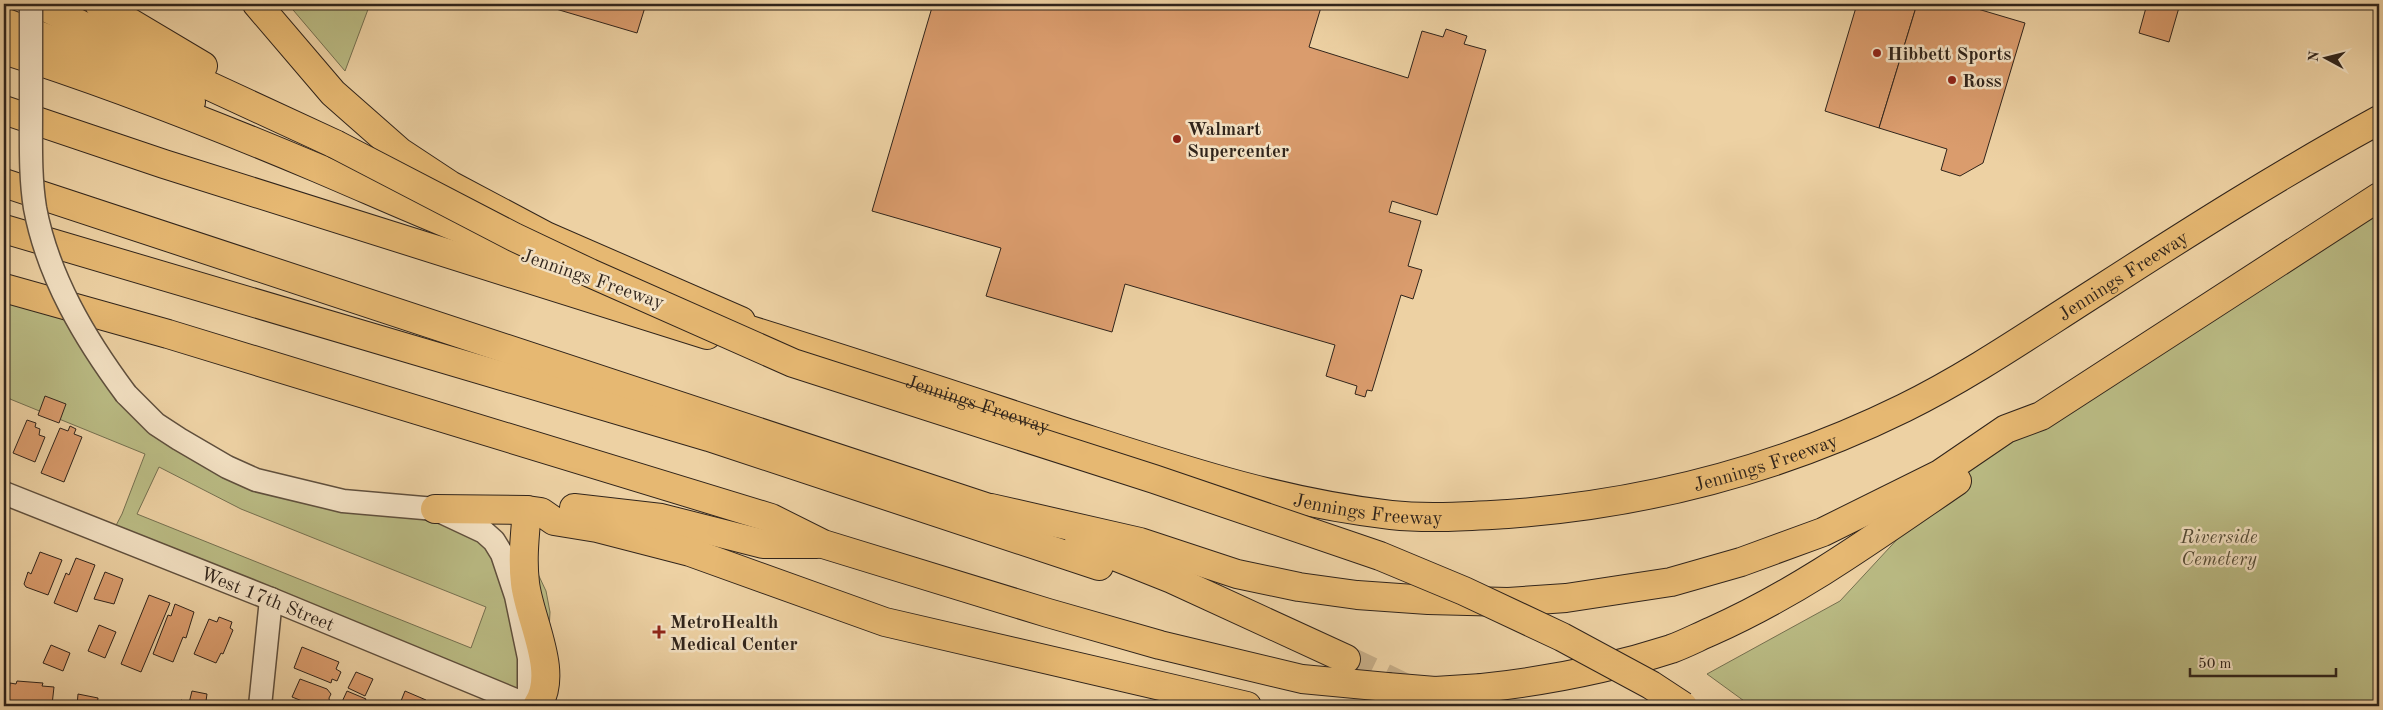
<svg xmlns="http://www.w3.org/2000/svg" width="2383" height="710" font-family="'Old Standard TT',serif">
<rect width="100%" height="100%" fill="#edd1a3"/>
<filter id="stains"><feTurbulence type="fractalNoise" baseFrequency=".004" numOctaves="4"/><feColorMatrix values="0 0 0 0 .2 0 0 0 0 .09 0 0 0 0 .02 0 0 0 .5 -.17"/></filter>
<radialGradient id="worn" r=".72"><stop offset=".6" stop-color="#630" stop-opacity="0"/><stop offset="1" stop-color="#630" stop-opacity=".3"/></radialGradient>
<!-- green -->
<g fill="#babb84" stroke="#757050" fill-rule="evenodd">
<path d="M288,4H370L345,71Z"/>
<path d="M2379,197V706H1751L1707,674L1840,601L1941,492L2041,416Z"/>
<path d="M4,286L68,302L102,362L202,453L377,510L434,522L490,540L525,560L538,574L546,591L550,612L545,706L111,535L122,514L145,454L10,399L4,388ZM159,467L241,509L486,607L471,648L137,514Z"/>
</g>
<!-- building -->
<g fill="#da9c6d" stroke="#30241b">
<path d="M539,4H646L637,33Z"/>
<path d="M933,4H1322L1309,47L1408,78L1422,31L1443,37L1446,29L1467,36L1464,44L1486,50L1437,215L1392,201L1389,212L1421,221L1408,266L1422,270L1413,299L1401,295L1372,391L1367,390L1365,397L1355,394L1357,386L1326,376L1335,345L1125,284L1112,332L986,296L1001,248L872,211Z"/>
<path d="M1857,4H1917L1879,128L1825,111Z"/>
<path d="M1917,4H1961L2025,23L1983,163L1960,176L1941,170L1947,149L1879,128Z"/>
<path d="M2147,4H2180L2169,42L2139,33Z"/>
<path d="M45,396L66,404L59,423L38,415Z"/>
<path d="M27,420L36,423L35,427L40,429L39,435L45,437L35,462L13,453Z"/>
<path d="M70,426L76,429L74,434L82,437L64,482L41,473L60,428L68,431Z"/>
<path d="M40,552L62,560L48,595L26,587L24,584L28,572L31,574Z"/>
<path d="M76,558L95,565L77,612L54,603L66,573L69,575Z"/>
<path d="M105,572L123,579L114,604L94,599Z"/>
<path d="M149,595L170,603L141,672L121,664Z"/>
<path d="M175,604L194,612L186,638L183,637L173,662L153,654L168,615L171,616Z"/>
<path d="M219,617L232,622L230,628L233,630L223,654L221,653L216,663L194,654L209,619L217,622Z"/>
<path d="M99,625L116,632L105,658L88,651Z"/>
<path d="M51,645L70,653L63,671L43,663Z"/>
<path d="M302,647L339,662L336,669L341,672L337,681L332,679L331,683L294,668Z"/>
<path d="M356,672L373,679L365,696L348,688Z"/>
<path d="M300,679L327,689L331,694L329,698L330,706H315L292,697Z"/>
<path d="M17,681L43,683L42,686L54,687L52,705L41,704V706H37L8,701L10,683L16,684Z"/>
<path d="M192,691L207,694L206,701L231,706H179L181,700L189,703Z"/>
<path d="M347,691L366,699L363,706H345L341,704Z"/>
<path d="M405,691L426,700L423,706H399Z"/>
<path d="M78,694L98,698L97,706H77Z"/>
</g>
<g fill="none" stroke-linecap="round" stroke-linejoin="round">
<!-- highway-tunnel -->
<path stroke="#c7ae88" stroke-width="28" stroke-dasharray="28 14" stroke-linecap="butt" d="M1346,659L1444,706"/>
<!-- minor casing -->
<g stroke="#5f4f3d" stroke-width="25">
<g id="minor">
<path d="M126,394L156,424L179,439L227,467L256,480L343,501L435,509L484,532L494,541L502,554L516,596L529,658V692L535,706"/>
<path id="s1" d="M4,493L271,599L530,706"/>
<path d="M260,706L271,599"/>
</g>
</g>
<!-- highway casing -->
<g stroke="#30241b" stroke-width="30">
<g id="highway">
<path d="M39,4L136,52L335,144"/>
<path d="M99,4L203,66"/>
<path d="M257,4L333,93L400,152L450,185L546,236L741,321"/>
<path d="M4,22L133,71L191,102"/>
<path d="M4,50C109,83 213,124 315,167C388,198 460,231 535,258"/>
<path d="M4,110L164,164L707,335"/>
<path d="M4,183L1007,514"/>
<path d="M4,229L709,437L1099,566"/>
<path d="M4,288L168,334L771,518L823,544L1048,613L1160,645L1302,679L1387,687"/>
<path id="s2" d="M721,321C835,356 948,393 1062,431C1172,466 1276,502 1391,515C1429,519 1470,516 1508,514C1645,504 1780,469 1904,408C1971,375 2033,332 2096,292C2189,232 2282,173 2379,120"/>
<path d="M574,508L661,518L763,544H817"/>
<path d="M991,508L1140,542L1237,574L1299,587L1357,595L1428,600L1508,602L1566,598L1671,582L1741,562L1823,532L1940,474L2006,429L2041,416L2379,197"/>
<path d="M435,509L527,510L541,512L554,521L597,528L690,552L885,622L1247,706"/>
<path d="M527,510C525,535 522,558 525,583C529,619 560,673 537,706"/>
<path d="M1079,542L1172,579L1346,659"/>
<path d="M1482,688C1546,681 1609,669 1671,649C1685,644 1698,637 1712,631C1800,592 1878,535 1957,481"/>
</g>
</g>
<!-- minor -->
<use href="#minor" stroke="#f3e1c3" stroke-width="22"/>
<!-- highway -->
<use href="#highway" stroke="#e6b872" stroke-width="28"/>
<!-- minor-bridge casing -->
<g stroke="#5f4f3d" stroke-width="25" stroke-linecap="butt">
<path id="minor-bridge" d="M31,4C31,40 31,77 31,114C31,145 30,177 35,208C48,277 85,339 126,394"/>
</g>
<!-- highway-bridge casing -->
<g stroke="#30241b" stroke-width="30" stroke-linecap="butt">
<g id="highway-bridge">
<path d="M335,144L514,237L590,273L793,363L1154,479L1380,556L1464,591L1562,637L1651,685L1683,706"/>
<path d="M1387,687L1435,691L1482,688"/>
</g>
</g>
<!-- minor-bridge -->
<use href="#minor-bridge" stroke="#f3e1c3" stroke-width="22"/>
<!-- highway-bridge -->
<use href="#highway-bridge" stroke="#e6b872" stroke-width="28"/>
</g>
<!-- markers -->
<g fill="#8f2418" stroke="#f3e1c3" stroke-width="2">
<circle cx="1877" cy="53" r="5"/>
<circle cx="1952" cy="80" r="5"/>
<circle cx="1177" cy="139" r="5"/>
<path d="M656.5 624.5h5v5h5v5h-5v5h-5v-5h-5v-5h5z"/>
</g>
<g text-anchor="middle" stroke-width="5" stroke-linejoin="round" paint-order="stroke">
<!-- poi labels -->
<g font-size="19" font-weight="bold" fill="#30241b" stroke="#f3e1c3" text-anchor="start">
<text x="1887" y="60">Hibbett Sports</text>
<text x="1962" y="87">Ross</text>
<text x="1187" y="135">Walmart<tspan x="1187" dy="22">Supercenter</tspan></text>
<text x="670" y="628">MetroHealth<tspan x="670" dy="22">Medical Center</tspan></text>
</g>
<!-- street labels -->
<g font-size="19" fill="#30241b" stroke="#f3e1c3">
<text dy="7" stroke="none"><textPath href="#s2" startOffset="1484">Jennings Freeway</textPath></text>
<text transform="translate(593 278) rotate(19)" y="7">Jennings Freeway</text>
<text dy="7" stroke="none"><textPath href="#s2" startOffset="270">Jennings Freeway</textPath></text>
<text dy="7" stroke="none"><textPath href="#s2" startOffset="1079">Jennings Freeway</textPath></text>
<text dy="7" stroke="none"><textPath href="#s2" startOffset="675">Jennings Freeway</textPath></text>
<text dy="7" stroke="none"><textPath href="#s1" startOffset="284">West 17th Street</textPath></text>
</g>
<!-- park labels -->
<g font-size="19" font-style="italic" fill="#524a35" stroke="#f3e1c3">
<text x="2219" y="543">Riverside<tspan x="2219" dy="22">Cemetery</tspan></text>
</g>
</g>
<!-- margin -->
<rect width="2383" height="710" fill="none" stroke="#edd1a3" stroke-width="20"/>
<rect x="5" y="5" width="2373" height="700" fill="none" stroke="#30241b" stroke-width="2.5"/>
<rect x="10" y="10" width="2363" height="690" fill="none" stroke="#30241b"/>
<!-- north arrow -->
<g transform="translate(2326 58) rotate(277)" stroke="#f3e1c3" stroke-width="4" paint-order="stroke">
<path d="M0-4L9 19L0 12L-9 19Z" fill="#30241b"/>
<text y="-8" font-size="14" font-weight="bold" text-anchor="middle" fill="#30241b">N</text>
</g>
<!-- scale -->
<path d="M2190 668v8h146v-8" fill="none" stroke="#30241b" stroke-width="2.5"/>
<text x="2198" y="668" font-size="15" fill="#30241b" stroke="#f3e1c3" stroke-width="4" paint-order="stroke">50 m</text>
<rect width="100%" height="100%" filter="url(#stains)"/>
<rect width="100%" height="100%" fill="url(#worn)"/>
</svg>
